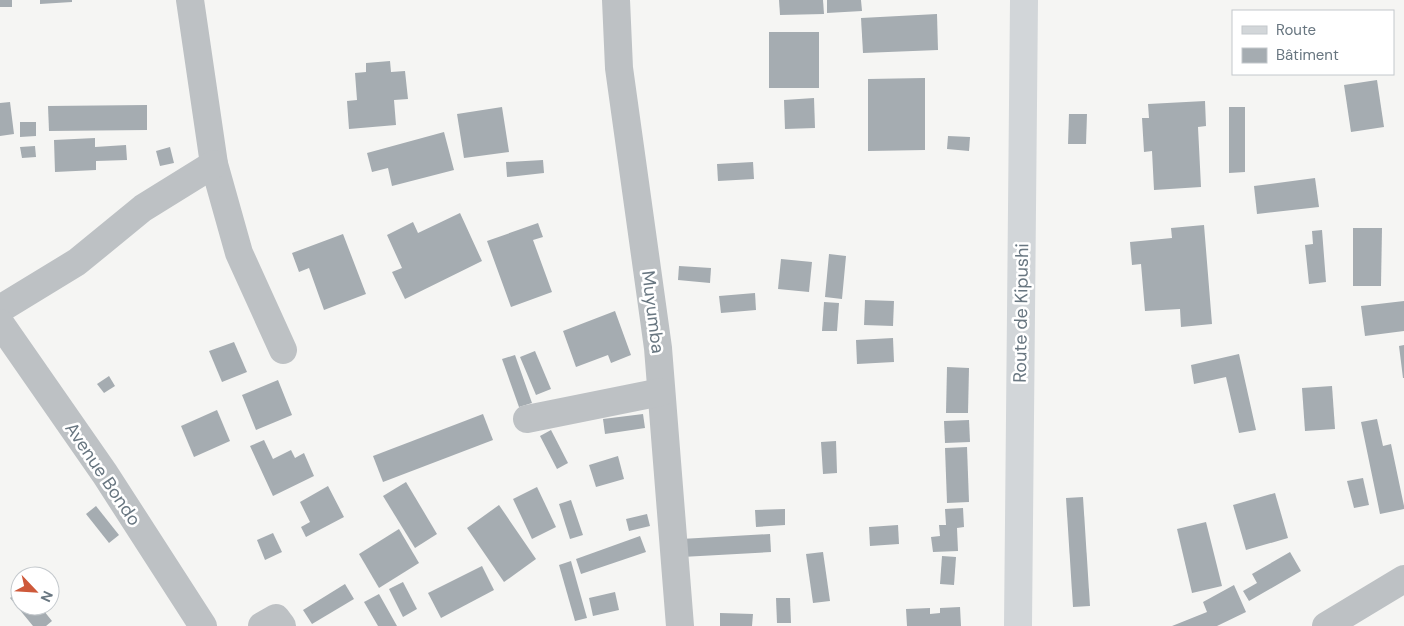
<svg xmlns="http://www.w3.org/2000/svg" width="1404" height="626" font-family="'DM Sans',sans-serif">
<rect width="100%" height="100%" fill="#f5f5f3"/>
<!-- building -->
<g fill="#a5acb1">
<rect x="0" y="0" width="12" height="7"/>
<path d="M40,0H72V2L40,4Z"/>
<path d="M779,0H823L824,14L780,15Z"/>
<path d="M827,0H861L862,11L827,13Z"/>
<path d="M937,14L938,50L863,53L861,18Z"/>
<rect x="769" y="32" width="50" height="56"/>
<path d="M390,61L391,72L405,71L408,99L394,100L396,125L349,129L347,101L357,100L355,73L366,72V63Z"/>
<path d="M925,78V150L868,151V79Z"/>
<path d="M1377,80L1384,127L1351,132L1344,85Z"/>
<path d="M814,98L815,128L785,129L784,100Z"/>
<path d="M1205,101L1206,126L1198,127L1201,187L1154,190L1152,151L1144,152L1142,118H1149L1148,104Z"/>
<path d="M10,102L14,134L0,136V103Z"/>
<path d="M147,105V130L49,131L48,106Z"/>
<path d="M502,107L509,152L464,158L457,114Z"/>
<path d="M1229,107H1245V172L1229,173Z"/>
<path d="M1069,114H1087L1086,144H1068Z"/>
<path d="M20,122H36V136L20,137Z"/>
<path d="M444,132L454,170L392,186L388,168L372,172L367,153Z"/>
<path d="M948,136L970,137L969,151L947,149Z"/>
<path d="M95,138V147L126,145L127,160L96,161V170L55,172L54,140Z"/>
<path d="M35,146L36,157L22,158L20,147Z"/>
<path d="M170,147L174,163L160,166L156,151Z"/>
<path d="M543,160L544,173L507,177L506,162Z"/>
<path d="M753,162L754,179L718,181L717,164Z"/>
<path d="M1315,178L1319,207L1257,214L1254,186Z"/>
<path d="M460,213L482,261L405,299L392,272L402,268L387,235L413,222L418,233Z"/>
<path d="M538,223L543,237L533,240L552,292L511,307L487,241Z"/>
<path d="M1204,225L1212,324L1181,327L1180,309L1145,311L1141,264L1132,265L1130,242L1172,238L1171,228Z"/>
<path d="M1353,228H1382L1381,286H1353Z"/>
<path d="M1322,230L1326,282L1309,284L1305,245L1313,244L1312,231Z"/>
<path d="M343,234L366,294L324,310L309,268L299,272L292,253Z"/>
<path d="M829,254L846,256L842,299L825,297Z"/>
<path d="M781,259L812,262L809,292L778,289Z"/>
<path d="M679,266L711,268L710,283L678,280Z"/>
<path d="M755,293L756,310L721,313L719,296Z"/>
<path d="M865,300L894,301L893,326L864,325Z"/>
<path d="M1404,301V331L1365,336L1361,306Z"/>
<path d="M824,302L839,303L837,331H822Z"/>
<path d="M615,311L631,355L611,363L608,355L576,367L563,331Z"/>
<path d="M893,338L894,362L857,364L856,340Z"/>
<path d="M234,342L247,372L222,382L209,351Z"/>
<path d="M1404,345V378H1403L1399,346Z"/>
<path d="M535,351L551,389L536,395L520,357Z"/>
<path d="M1239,354L1256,430L1239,433L1226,377L1194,384L1191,365Z"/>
<path d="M515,355L532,403L519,407L502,359Z"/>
<path d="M947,367L969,368L968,413H946Z"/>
<path d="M109,376L115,386L104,393L97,384Z"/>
<path d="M278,380L292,415L256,430L242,395Z"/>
<path d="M1332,386L1335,429L1305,431L1302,388Z"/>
<path d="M217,410L230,441L194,457L181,426Z"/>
<path d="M483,414L493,440L383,482L373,456Z"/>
<path d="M643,414L645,428L605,434L603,419Z"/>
<path d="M1377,419L1383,446L1391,444L1404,506V509L1380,514L1361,422Z"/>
<path d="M969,420L970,442L945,443L944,421Z"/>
<path d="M551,430L568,463L557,469L540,436Z"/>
<path d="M264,440L273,459L291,450L295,458L304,453L314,476L273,496L250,446Z"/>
<path d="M836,441L837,473L823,474L821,442Z"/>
<path d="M967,447L969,502L947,503L945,448Z"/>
<path d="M618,456L624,479L596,487L589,465Z"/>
<path d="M1363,478L1369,505L1354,508L1347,481Z"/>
<path d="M406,482L437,534L415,548L383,496Z"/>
<path d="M328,486L344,517L306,537L301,527L310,522L300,502Z"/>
<path d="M537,487L556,527L532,539L513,499Z"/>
<path d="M1275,493L1288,538L1246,550L1233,505Z"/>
<path d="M1083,497L1090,606L1073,607L1066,498Z"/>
<path d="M571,500L583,535L570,539L559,504Z"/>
<path d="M499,505L536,559L504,582L467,528Z"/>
<path d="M96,506L119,535L109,543L86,514Z"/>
<path d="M963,508L964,527L957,528L958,551L933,552L931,537L940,536L939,525H946L945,509Z"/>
<path d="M785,509V525L756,527L755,510Z"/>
<path d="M647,514L650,526L629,531L626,519Z"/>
<path d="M1206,522L1222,586L1192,593L1177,529Z"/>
<path d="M898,525L899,544L870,546L869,527Z"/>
<path d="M399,529L419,563L379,588L359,554Z"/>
<path d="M273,533L282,552L265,560L257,540Z"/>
<path d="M770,534L771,552L682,557L681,539Z"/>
<path d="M640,536L646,552L581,574L576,559Z"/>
<path d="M823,552L830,601L813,603L806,554Z"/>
<path d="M1290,552L1301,571L1249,601L1243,591L1257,583L1252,574Z"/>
<path d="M942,556L956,557L954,585L940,584Z"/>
<path d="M571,561L587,618L575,621L559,565Z"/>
<path d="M482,566L494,590L441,618L428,593Z"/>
<path d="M403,582L417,609L403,617L389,589Z"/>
<path d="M345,584L354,599L312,624L303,610Z"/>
<path d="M1234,585L1246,612L1217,626H1172L1207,612L1203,602Z"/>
<path d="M20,589V606H40L52,621L46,626H33L10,598Z"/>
<path d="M615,592L619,610L593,616L589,598Z"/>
<path d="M379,594L397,626H378L364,602Z"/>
<path d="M776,598H790L791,623H777Z"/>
<path d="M960,607L961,626H907L906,609L930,608V614L940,613V608Z"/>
<path d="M720,613L753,614L752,626H720Z"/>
</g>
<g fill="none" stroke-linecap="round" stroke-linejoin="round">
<!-- street -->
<g stroke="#bdc1c4" stroke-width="28">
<path d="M190,0L214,164L239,253L283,350"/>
<path d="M616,0L619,68L658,348L680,626"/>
<path d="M0,309L77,262L143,208L214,164"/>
<path d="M0,323L105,474L203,626"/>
<path d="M527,419L661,392"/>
<path d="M262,626L276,618L282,626"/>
<path d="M1326,626L1404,579"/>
</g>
<!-- secondary -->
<path stroke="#d2d6d9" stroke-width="28" d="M1018,626L1024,0"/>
</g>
<g text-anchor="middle" stroke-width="5" stroke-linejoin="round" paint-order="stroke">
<!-- street labels -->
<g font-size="18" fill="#687680" stroke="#fff">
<text transform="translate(653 312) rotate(83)" y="6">Muyumba</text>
<text transform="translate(1021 313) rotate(-89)" y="6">Route de Kipushi</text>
<text transform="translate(103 474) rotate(56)" y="6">Avenue Bondo</text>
</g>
</g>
<!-- legend -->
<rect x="1232" y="10" width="162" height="65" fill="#ffffff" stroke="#c3c8cc"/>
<rect x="1242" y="26" width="25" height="8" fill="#d2d6d9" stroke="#c3c8cc"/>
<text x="1276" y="35" font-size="15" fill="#687680">Route</text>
<rect x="1242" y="48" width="25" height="15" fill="#a5acb1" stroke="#c3c8cc"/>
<text x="1276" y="60" font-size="15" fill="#687680">Bâtiment</text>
<!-- north arrow -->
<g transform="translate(35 591) rotate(115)"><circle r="24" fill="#ffffff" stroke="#c3c8cc"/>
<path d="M0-4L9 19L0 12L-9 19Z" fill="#ce593a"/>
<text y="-8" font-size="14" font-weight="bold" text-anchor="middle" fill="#687680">N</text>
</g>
</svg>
